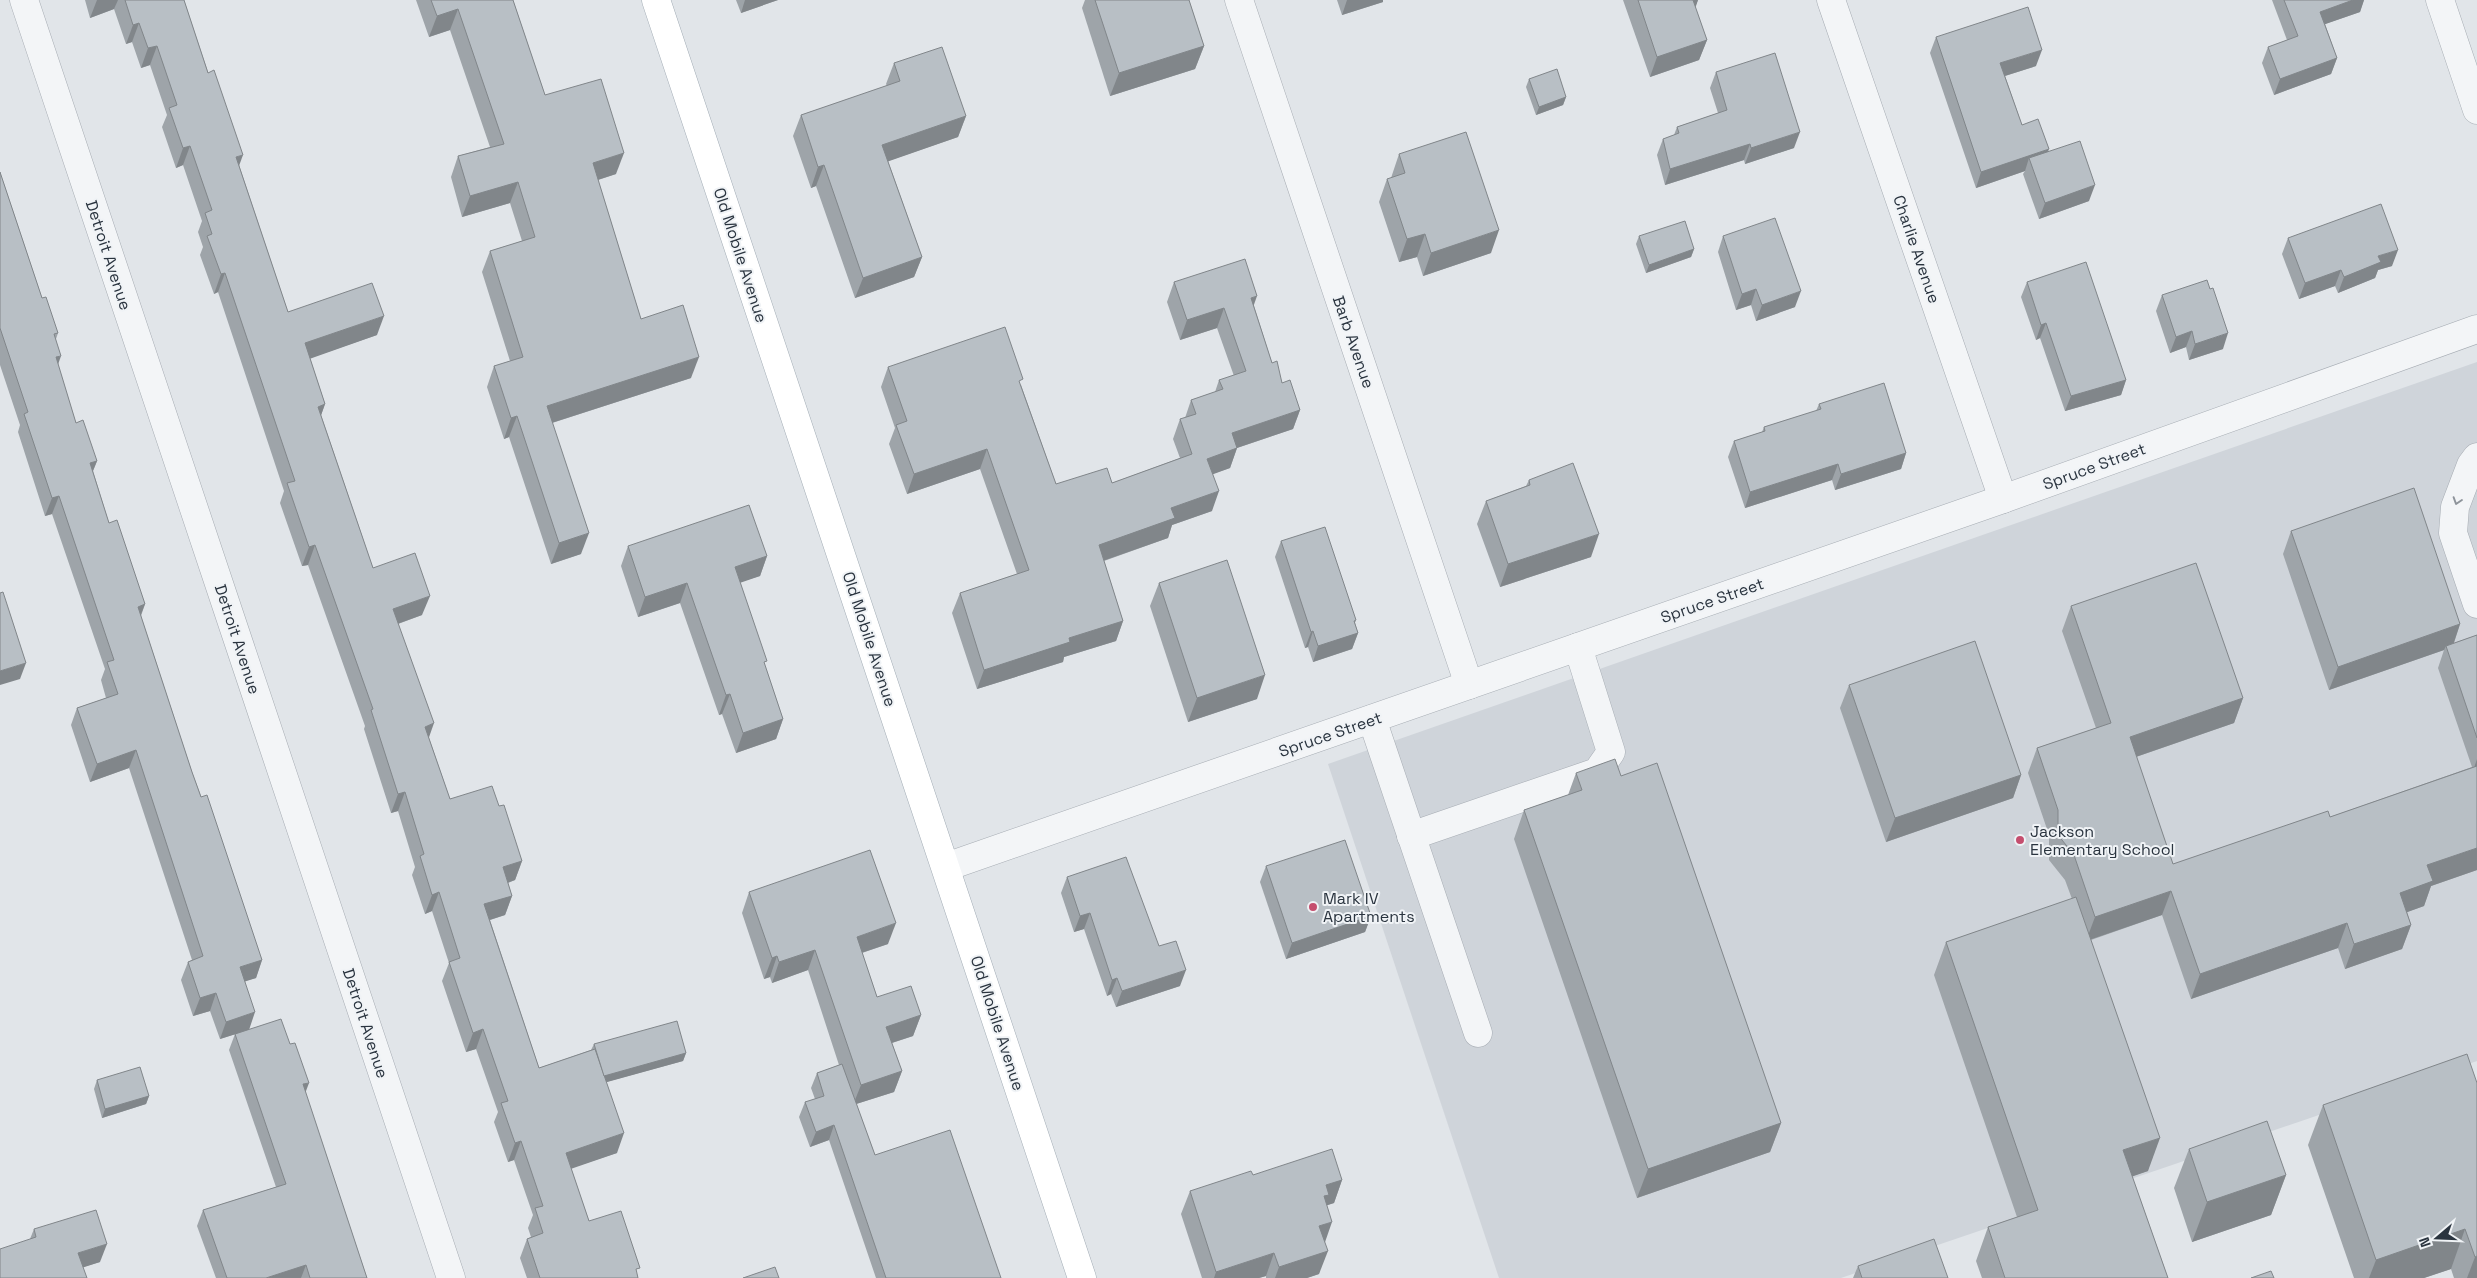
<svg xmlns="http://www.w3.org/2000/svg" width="2477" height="1278" font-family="'Space Grotesk',sans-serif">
<rect width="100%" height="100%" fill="#e1e5e9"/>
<!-- built -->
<path fill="#cfd4da" d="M2477,362V1061L1841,1278H1499L1328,764Z"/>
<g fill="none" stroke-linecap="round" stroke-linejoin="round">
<!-- minor casing -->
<g stroke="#a6acb3" stroke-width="29">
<g id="minor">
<path d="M24,0L451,1278"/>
<path d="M1239,0L1469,685"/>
<path d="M1831,0L2003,499"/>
<path d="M2440,0L2477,110"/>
<path d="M2477,457L2471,465L2455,507L2453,533L2477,604"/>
<path d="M1372,719L1478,1033"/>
<path d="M1411,836L1597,772L1611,752L1578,647"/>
<path d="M946,867L2003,499L2477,329"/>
</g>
</g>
<!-- major casing -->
<g stroke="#a1abb4" stroke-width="29">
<path id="major" d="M656,0L1082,1278"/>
</g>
<!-- minor -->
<use href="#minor" stroke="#f3f5f7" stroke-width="28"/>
<!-- major -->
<use href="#major" stroke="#fff" stroke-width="28"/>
</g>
<!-- wall -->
<g fill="#9ea4a9">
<path d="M85,0H184L288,312L377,335L310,358L325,404L321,415L373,568L422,615L398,624L429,738L450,799L499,806L522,861L515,880L508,883L512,896L505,915L490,920L539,1068L591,1050L594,1044L686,1053L683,1061L606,1082L617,1153L571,1168L589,1221L637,1274L638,1278H527L520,1258L527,1239L531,1237L528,1228L533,1215L514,1160L508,1162L494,1122L498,1112L476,1049L466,1052L442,981L449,963L432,911L425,914L412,875L415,867L398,811L391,813L364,729L365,726L308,565L302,566L280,503L284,491L218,292L214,294L200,255L203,247L198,232L202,221L183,165L176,168L162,127L167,115L150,65L141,68L132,42L126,44L114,9L90,18Z"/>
<path d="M416,0H513L545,95L616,174L598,180L641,319L691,378L552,423L581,554L551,564L509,437L504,439L487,387L494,366L510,361L482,272L490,251L522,241L510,203L462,217L451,177L458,156L490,147L450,30L429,37Z"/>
<path d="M736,0H778L741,13Z"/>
<path d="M1085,0H1189L1204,46L1195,69L1110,96L1082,8Z"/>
<path d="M1337,0H1383V2L1342,15Z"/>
<path d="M1623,0H1698L1695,7L1707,40L1699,60L1650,77Z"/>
<path d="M2272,0H2364L2360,12L2325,24L2337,58L2331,74L2274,95L2262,63L2268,47L2287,40Z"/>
<path d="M1936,37L2036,66L2005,76L2022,125L2048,152L2089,201L2039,219L2023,174L2025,171L1976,188L1930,53Z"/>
<path d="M894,63L966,116L958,137L888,161L922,257L914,277L855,298L816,186L811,188L793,136L801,115L887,86L886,84Z"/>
<path d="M1716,72L1794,148L1745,164L1744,160L1665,185L1657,155L1663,139L1674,135L1677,127L1718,113L1710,88Z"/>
<path d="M1529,79L1566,97L1563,105L1536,115L1526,87Z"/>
<path d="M1399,154L1491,253L1423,276L1417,257L1399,262L1379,202L1387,179L1391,178Z"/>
<path d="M0,172L42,298L58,333L56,339L58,365L76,423L97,461L93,471L109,523L145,604L141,616L192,772L262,960L256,978L245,981L249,1030L305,1092L367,1278H216L197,1226L203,1210L276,1187L229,1050L235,1034L220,1039L210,1011L193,1016L181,980L188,962L192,960L129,768L90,782L71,725L77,708L106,698L101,680L105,669L52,514L45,516L18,432L20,425L0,365Z"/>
<path d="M1639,236L1694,249L1691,257L1646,273L1636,244Z"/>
<path d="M1723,236L1795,307L1756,321L1751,305L1736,310L1718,252Z"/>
<path d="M2288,238L2392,266L2378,270L2375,278L2338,293L2335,286L2299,299L2282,254Z"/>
<path d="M1174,282L1254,306L1272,363L1282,383L1300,410L1293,429L1237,448L1230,468L1212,474V511L1172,525L1168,538L1104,561L1123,621L1116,641L1064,657L1063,662L977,689L952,613L960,593L1017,574L980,469L907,494L889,444L895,428L881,387L888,367L1021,385L1056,484L1112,483L1180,458L1173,439L1180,419L1185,418L1191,400L1215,392L1219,380L1234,376L1217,328L1180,340L1167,302Z"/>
<path d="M2027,282L2126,380L2121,395L2065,411L2040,338L2036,340L2021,297Z"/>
<path d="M2162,295L2223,349L2189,360L2186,347L2170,353L2156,311Z"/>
<path d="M1819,404L1906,453L1901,469L1835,490L1832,480L1745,508L1728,457L1734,441L1762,432L1764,427L1816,411Z"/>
<path d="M1529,480L1591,557L1500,587L1477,524L1486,501L1526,486Z"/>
<path d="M2291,531L2460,624L2454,643L2477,635V870L2431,886L2424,906L2407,912L2411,925L2402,949L2345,969L2338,948L2191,999L2162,915L2091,940L2148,1171L2132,1176L2168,1278H1982L1976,1261L1988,1227L2017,1217L1934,975L1946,942L2072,899L2065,880L2049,860V835L2028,773L2037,748L2096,728L2062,631L2071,606L2243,698L2234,723L2136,757L2173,864L2330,817L2472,767L2438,668L2444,650L2329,690L2283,554Z"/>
<path d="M1281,541L1355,623L1358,633L1352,649L1313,662L1308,647L1305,648L1275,557Z"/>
<path d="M628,546L767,556L760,576L740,582L765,666L783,719L776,739L736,753L722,714L719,715L680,603L638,617L621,566Z"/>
<path d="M1159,583L1257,699L1188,722L1150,606Z"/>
<path d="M1849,685L2021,775L2013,798L1886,842L1840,708Z"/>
<path d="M1576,773L1781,1123L1770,1152L1637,1198L1514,839L1524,810L1568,795Z"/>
<path d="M1266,866L1371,916L1365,932L1286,959L1260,882Z"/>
<path d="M1067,877L1159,946L1180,986L1116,1007L1111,994L1107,996L1084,929L1074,932L1061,893Z"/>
<path d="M749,892L888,944L862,953L877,997L921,1015L913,1036L892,1043L902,1071L894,1092L856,1104L875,1155L1001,1278H876L829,1140L810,1147L799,1117L805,1102L815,1099L811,1088L817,1073L839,1065L808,970L772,983L770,977L764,979L742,913Z"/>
<path d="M97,1080L149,1096L146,1104L102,1118L94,1089Z"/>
<path d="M2477,1083V1278H2454L2451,1269L2424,1278H2354L2308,1145L2323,1105Z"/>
<path d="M2189,1149L2286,1175L2271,1215L2192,1242L2174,1188Z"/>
<path d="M1253,1175L1342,1180L1334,1203L1327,1205L1325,1242L1319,1274L1307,1278H1266V1276L1259,1278H1202L1181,1214L1190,1191Z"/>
<path d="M34,1229L100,1262L83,1267L30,1239Z"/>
<path d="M1858,1266L1948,1278H1853Z"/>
</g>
<!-- shaded-wall -->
<g fill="#81868a">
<path d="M97,0H118L114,9L90,18Z"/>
<path d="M745,0H778L741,13Z"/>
<path d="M1347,0H1383V2L1342,15Z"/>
<path d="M1691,0H1698L1693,15Z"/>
<path d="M2353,0H2364L2360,12L2314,28L2320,12Z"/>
<path d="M458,9L450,30L429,37L437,16Z"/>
<path d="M139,23L132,42L126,44L133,25Z"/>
<path d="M1707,40L1699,60L1650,77L1657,57Z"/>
<path d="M157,46L150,65L141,68L148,48Z"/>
<path d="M1204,46L1195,69L1110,96L1119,73Z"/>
<path d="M2042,50L2036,66L1995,79L2000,63Z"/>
<path d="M2337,58L2331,74L2274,95L2280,79Z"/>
<path d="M1566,97L1563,105L1536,115L1539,107Z"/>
<path d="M966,116L958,137L875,166L882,145Z"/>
<path d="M1800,132L1794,148L1745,164L1751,148Z"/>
<path d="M1750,144L1744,160L1665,185L1670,169Z"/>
<path d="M190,146L183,165L176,168L183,148Z"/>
<path d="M2049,149L2043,165L2029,158L2025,171L1976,188L1981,172Z"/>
<path d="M624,153L616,174L585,184L593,163Z"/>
<path d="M243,155L236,174V157Z"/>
<path d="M824,165L816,186L811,188L818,167Z"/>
<path d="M518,182L510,203L462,217L470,196Z"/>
<path d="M2095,185L2089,201L2039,219L2045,203Z"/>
<path d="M1499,230L1491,253L1423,276L1431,253Z"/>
<path d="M1425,234L1417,257L1399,262L1407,239Z"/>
<path d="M1694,249L1691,257L1646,273L1649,265Z"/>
<path d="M2398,250L2392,266L2378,270L2375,278L2338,293L2344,277L2378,256Z"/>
<path d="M922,257L914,277L855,298L863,278Z"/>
<path d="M2341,270L2335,286L2299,299L2305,283Z"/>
<path d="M225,273L218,292L214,294L221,274Z"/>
<path d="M1756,289L1751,305L1736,310L1742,294Z"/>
<path d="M1801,291L1795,307L1756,321L1762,305Z"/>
<path d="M1257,296L1250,316L1251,298Z"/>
<path d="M1224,308L1217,328L1180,340L1187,320Z"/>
<path d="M384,316L377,335L298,363L305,343Z"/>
<path d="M2046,323L2040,338L2036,340L2041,325Z"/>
<path d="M2192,331L2186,347L2170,353L2176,337Z"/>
<path d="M2228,333L2223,349L2189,360L2195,344Z"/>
<path d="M61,356L55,373L56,357Z"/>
<path d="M699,357L691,378L539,427L547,406Z"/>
<path d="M2126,380L2121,395L2065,411L2071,396Z"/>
<path d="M325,404L318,424V407Z"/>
<path d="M1300,410L1293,429L1225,452L1232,433Z"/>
<path d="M517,416L509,437L504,439L511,418Z"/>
<path d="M1237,448L1230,468L1200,479L1207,459Z"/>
<path d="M987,449L980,469L907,494L914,474Z"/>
<path d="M1906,453L1901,469L1835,490L1841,474Z"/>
<path d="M97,461L90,478V463Z"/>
<path d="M1838,464L1832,480L1745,508L1750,492Z"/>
<path d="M1219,491L1212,511L1172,525L1168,538L1091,565L1099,545L1171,508Z"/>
<path d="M59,496L52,514L45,516L52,498Z"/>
<path d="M589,533L581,554L551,564L559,543Z"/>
<path d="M1599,534L1591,557L1500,587L1508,564Z"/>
<path d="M315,545L308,565L302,566L309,547Z"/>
<path d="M767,556L760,576L728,587L735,567Z"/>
<path d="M687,583L680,603L638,617L645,597Z"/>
<path d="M430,596L422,615L386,628L393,609Z"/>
<path d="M145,604L138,622V607Z"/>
<path d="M1356,620L1350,635L1358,633L1352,649L1313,662L1318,646Z"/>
<path d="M1123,621L1116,641L1064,657L1063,662L977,689L984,670L1069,638Z"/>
<path d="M2460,624L2452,648L2446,646L2444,650L2329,690L2338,667Z"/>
<path d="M1313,631L1308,647L1305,648L1311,632Z"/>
<path d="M26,663L20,679L0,685V671Z"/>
<path d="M1265,675L1257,699L1188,722L1197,698Z"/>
<path d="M730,694L722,714L719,715L726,695Z"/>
<path d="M2243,698L2234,723L2121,762L2130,737Z"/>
<path d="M783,719L776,739L736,753L743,733Z"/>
<path d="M434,723L427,743L425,727Z"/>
<path d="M136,750L129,768L90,782L97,764Z"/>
<path d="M2477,759V769L2473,771Z"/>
<path d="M2021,775L2013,798L1886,842L1895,818Z"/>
<path d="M405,792L398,811L391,813L398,794Z"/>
<path d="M2477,848V870L2431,886L2424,906L2391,918L2400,893L2427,865Z"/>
<path d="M522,861L515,880L496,887L503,867Z"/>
<path d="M2171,891L2162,915L2086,941L2095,917Z"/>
<path d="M439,892L432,911L425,914L432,895Z"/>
<path d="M512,896L505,915L477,924L484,904Z"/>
<path d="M1090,913L1084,929L1074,932L1080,916Z"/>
<path d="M1371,916L1365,932L1286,959L1292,943Z"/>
<path d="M896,923L888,944L849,957L857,937Z"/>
<path d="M2347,923L2338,948L2191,999L2200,974Z"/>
<path d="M2411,925L2402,949L2345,969L2354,944Z"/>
<path d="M815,950L808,970L772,983L779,962Z"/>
<path d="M777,956L770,977L764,979L772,958Z"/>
<path d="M262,960L256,978L234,985L240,967Z"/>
<path d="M1186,970L1180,986L1116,1007L1122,991Z"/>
<path d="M1117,978L1111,994L1107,996L1112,980Z"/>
<path d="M216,993L210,1011L193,1016L200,998Z"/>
<path d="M255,1012L249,1030L220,1039L226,1022Z"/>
<path d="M921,1015L913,1036L879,1047L886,1027Z"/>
<path d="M483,1029L476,1049L466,1052L473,1033Z"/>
<path d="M686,1053L683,1061L600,1084L603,1076Z"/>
<path d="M902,1071L894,1092L853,1105L861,1085Z"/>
<path d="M309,1083L303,1099V1084Z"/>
<path d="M149,1096L146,1104L102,1118L105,1109Z"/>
<path d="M1781,1123L1770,1152L1637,1198L1648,1169Z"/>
<path d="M834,1125L829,1140L810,1147L816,1132Z"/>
<path d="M624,1133L617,1153L559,1173L566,1153Z"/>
<path d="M2160,1138L2148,1171L2111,1184L2123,1150Z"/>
<path d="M521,1141L514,1160L508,1162L515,1143Z"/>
<path d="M2286,1175L2271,1215L2192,1242L2207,1202Z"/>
<path d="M1342,1180L1334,1203L1325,1206L1320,1218L1326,1185Z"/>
<path d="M1332,1222L1324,1245L1319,1226Z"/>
<path d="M2465,1229L2451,1269L2424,1278H2369L2376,1260Z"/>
<path d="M107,1244L100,1262L72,1271L78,1253Z"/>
<path d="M1328,1251L1319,1274L1307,1278H1275L1279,1267Z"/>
<path d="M1274,1253L1266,1276L1259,1278H1214L1216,1272Z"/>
<path d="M2477,1256V1278H2467L2475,1257Z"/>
<path d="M306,1265L301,1278H266Z"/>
</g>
<!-- building -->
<g fill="#b8bfc5" stroke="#81868a">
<path d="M125,0H184L208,73L214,70L243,155L236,157L288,312L372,283L384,316L305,343L325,404L318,407L373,568L415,553L430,596L393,609L434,723L425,727L450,799L492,786L499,806L504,805L522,861L503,867L512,896L484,904L539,1068L595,1049L624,1133L566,1153L589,1221L621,1211L640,1268L636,1269L638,1278H540L527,1239L543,1233L535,1208L543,1206L521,1141L515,1143L501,1103L508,1101L483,1029L473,1033L449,962L460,958L439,892L432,895L420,856L424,854L405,792L398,794L371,710L373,709L315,545L309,547L287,483L295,481L225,273L221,274L207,236L212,234L205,213L212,210L190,146L183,148L169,108L177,105L157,46L148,48L139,23L133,25Z"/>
<path d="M431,0H513L545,95L601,79L624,153L593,163L641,319L683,305L699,357L547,406L589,533L559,543L517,416L511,418L494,366L523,357L490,251L535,237L518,182L470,196L458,156L504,144L458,9L437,16Z"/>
<path d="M1095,0H1189L1204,46L1119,73Z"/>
<path d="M1638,0H1693L1707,40L1657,57Z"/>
<path d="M2284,0H2353L2320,12L2337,58L2280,79L2268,47L2298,36Z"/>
<path d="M2028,7L2042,50L2000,63L2022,125L2038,119L2049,149L1981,172L1936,37Z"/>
<path d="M942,47L966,116L882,145L922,257L863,278L824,165L818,167L801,115L900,81L894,63Z"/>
<path d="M1775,53L1800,132L1751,148L1750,144L1670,169L1663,139L1679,133L1677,127L1727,110L1716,72Z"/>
<path d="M1557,69L1566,97L1539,107L1529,79Z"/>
<path d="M1466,132L1499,230L1431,253L1425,234L1407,239L1387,179L1405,173L1399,154Z"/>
<path d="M2080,141L2095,185L2045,203L2029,158Z"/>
<path d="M0,172L42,298L46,297L58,333L54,334L61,356L56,357L76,423L83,420L97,461L90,463L109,523L117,520L145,604L138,607L192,772L201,797L207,795L262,960L240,967L255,1012L226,1022L216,993L200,998L188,962L203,956L136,750L97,764L77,708L118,694L107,662L114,660L59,496L52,498L24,414L28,412L0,328Z"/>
<path d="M2381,204L2398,250L2378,256L2381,262L2344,277L2341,270L2305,283L2288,238Z"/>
<path d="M1775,218L1801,291L1762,305L1756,289L1742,294L1723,236Z"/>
<path d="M1685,221L1694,249L1649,265L1639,236Z"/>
<path d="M1245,259L1257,296L1251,298L1272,363L1277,361L1282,383L1290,380L1300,410L1232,433L1237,448L1207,459L1219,491L1171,508L1175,518L1099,545L1123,621L1069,638L1070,642L984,670L960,593L1029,570L987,449L914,474L896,425L907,421L888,367L1005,327L1023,379L1019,381L1056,484L1107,468L1112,483L1192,454L1180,419L1196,414L1191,400L1223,389L1219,380L1246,371L1224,308L1187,320L1174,282Z"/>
<path d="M2086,262L2126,380L2071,396L2046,323L2041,325L2027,282Z"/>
<path d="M2207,280L2210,289L2213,288L2228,333L2195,344L2192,331L2176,337L2162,295Z"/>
<path d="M1884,383L1906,453L1841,474L1838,464L1750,492L1734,441L1765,431L1764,427L1821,409L1819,404Z"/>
<path d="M1573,463L1599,534L1508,564L1486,501L1530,485L1529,480Z"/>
<path d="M2414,488L2460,624L2338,667L2291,531Z"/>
<path d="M749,505L767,556L735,567L767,661L764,662L783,719L743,733L730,694L726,695L687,583L645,597L628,546Z"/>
<path d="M1325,527L1356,620L1354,621L1358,633L1318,646L1313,631L1311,632L1281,541Z"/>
<path d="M1227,560L1265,675L1197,698L1159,583Z"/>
<path d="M2196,563L2243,698L2130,737L2173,864L2328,811L2330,817L2477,766V848L2427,865L2433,881L2400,893L2411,925L2354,944L2347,923L2200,974L2171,891L2095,917L2074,855L2058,835V810L2037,748L2111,723L2071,606Z"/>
<path d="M3,592L26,663L0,671V593Z"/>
<path d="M2477,635V738L2446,646Z"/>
<path d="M1975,641L2021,775L1895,818L1849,685Z"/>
<path d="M1615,759L1621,776L1657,763L1781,1123L1648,1169L1524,810L1582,790L1576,773Z"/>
<path d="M1345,840L1371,916L1292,943L1266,866Z"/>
<path d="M870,850L896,923L857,937L877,997L911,986L921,1015L886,1027L902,1071L861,1085L815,950L779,962L777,956L772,958L749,892Z"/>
<path d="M1126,857L1159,946L1176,941L1186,970L1122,991L1117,978L1112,980L1090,913L1080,916L1067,877Z"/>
<path d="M2076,897L2160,1138L2123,1150L2168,1278H2005L1988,1227L2038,1210L1946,942Z"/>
<path d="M281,1019L290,1044L295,1043L309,1083L303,1084L367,1278H310L306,1265L266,1278H227L203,1210L286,1184L235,1034Z"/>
<path d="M677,1021L686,1053L604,1076L594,1044Z"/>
<path d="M2467,1054L2477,1083V1256L2475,1257L2465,1229L2376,1260L2323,1105Z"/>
<path d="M842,1064L875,1155L950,1130L1001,1278H886L834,1125L816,1132L805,1102L824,1096L817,1073Z"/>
<path d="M140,1067L149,1096L105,1109L97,1080Z"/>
<path d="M2267,1121L2286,1175L2207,1202L2189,1149Z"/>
<path d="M1332,1149L1342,1180L1326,1185L1329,1195L1324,1196L1332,1222L1319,1226L1328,1251L1279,1267L1274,1253L1216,1272L1190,1191L1251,1171L1253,1175Z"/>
<path d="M96,1210L107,1244L78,1253L87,1278H0V1249L36,1237L34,1229Z"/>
<path d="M1934,1239L1948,1278H1862L1858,1266Z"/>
<path d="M775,1267L779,1278H743Z"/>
<path d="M2271,1271L2274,1278H2251Z"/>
</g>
<!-- one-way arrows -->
<defs><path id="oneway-chevron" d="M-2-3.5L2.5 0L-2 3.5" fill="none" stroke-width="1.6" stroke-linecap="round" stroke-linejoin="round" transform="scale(1.25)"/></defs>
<use stroke="#8e949b" href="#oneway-chevron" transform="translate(2457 501) rotate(108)"/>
<!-- markers -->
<g fill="#c54e6e" stroke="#f0f3f6" stroke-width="2">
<circle cx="2020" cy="840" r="5"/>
<circle cx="1313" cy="907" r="5"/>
</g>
<g text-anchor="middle" stroke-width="4" stroke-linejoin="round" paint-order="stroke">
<!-- street labels -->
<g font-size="16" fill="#2a343f" stroke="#f0f3f6">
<text transform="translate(1917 249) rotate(71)" y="6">Charlie Avenue</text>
<text transform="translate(109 255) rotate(72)" y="6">Detroit Avenue</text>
<text transform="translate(741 255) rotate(72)" y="6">Old Mobile Avenue</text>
<text transform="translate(1354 342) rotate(71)" y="6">Barb Avenue</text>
<text transform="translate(2094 466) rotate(-20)" y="6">Spruce Street</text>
<text transform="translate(1712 600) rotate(-19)" y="6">Spruce Street</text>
<text transform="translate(238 639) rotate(72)" y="6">Detroit Avenue</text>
<text transform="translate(870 639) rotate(72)" y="6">Old Mobile Avenue</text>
<text transform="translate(1330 734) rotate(-19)" y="6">Spruce Street</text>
<text transform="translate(366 1023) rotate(72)" y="6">Detroit Avenue</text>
<text transform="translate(998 1023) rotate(72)" y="6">Old Mobile Avenue</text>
</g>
<!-- poi labels -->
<g font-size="16" fill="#2a343f" stroke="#f0f3f6" text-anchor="start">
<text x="2030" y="837">Jackson<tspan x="2030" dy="18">Elementary School</tspan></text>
<text x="1323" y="904">Mark IV<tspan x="1323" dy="18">Apartments</tspan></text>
</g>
</g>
<!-- north arrow -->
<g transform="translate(2437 1238) rotate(251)" stroke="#f0f3f6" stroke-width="4" paint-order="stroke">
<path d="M0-4L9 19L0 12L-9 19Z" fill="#2a343f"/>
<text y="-8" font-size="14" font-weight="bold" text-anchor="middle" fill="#2a343f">N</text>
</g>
</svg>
